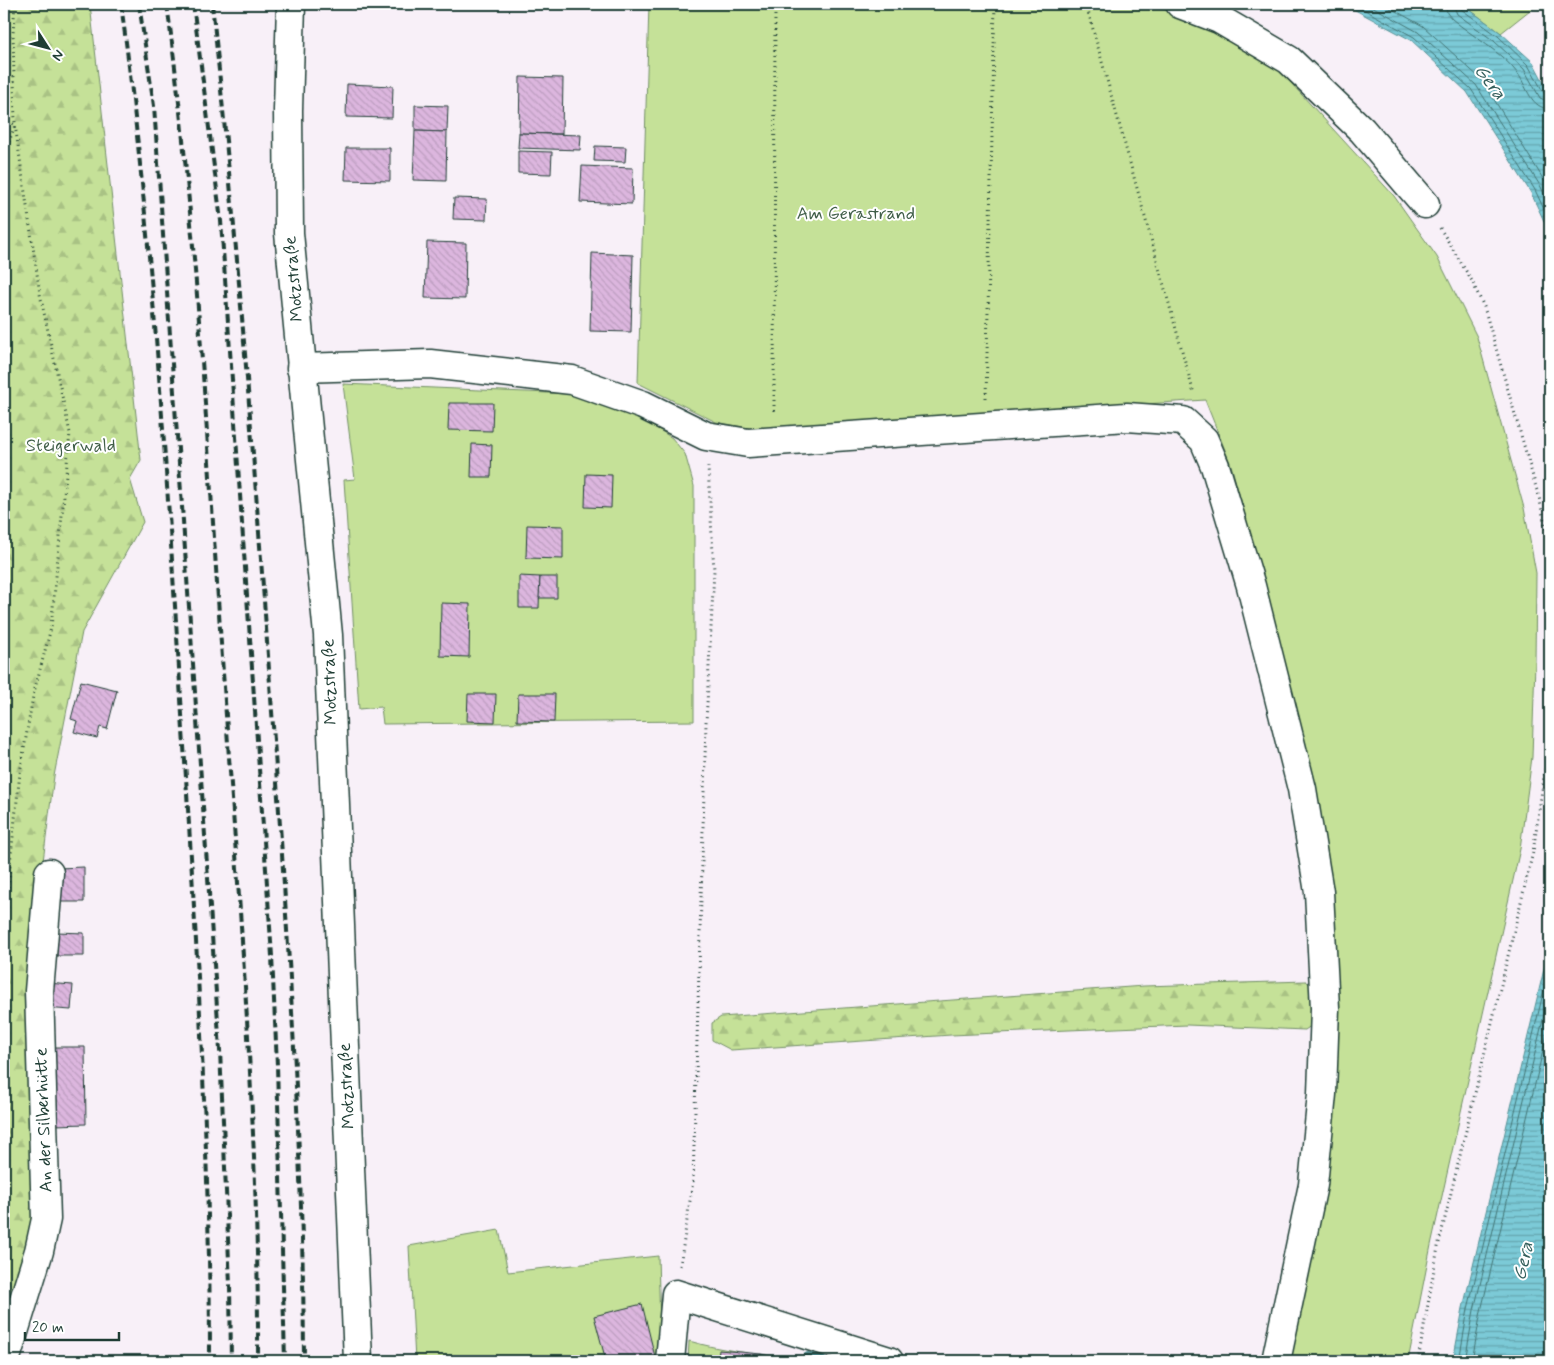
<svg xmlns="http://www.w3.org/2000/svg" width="1554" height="1365" font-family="Mynerve,sans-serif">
<defs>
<pattern id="forest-firs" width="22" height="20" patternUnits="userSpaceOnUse" patternTransform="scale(1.25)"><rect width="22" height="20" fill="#c5e198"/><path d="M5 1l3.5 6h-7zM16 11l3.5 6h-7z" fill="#a9c284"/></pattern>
<pattern id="water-rules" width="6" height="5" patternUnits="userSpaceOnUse" patternTransform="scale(1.25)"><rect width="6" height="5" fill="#7bcad7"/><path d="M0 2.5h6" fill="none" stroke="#64a5af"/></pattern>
<pattern id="building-back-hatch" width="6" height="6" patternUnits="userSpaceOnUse" patternTransform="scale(1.25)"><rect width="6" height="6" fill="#dcb6de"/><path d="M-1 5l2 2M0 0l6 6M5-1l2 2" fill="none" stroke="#bc9dbf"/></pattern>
</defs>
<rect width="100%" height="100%" fill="#f8f0f8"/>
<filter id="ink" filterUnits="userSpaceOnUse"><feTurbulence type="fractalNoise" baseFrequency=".02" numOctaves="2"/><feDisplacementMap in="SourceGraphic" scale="10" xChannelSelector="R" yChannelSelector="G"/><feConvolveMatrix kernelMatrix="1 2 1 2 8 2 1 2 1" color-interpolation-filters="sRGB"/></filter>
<g filter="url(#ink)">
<!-- green -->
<g fill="#c5e198" stroke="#728f66">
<path d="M649,4H1149L1217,29L1281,72L1394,196L1437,257L1477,337L1524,508L1536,573L1535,662L1532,757L1520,849L1431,1245L1408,1361H1286L1323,1182L1315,789L1266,590L1231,465L1205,400L760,430L716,422L638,383Z"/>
<path d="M1462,4H1532L1535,6L1501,33Z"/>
<path d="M343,384L571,394L644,420L672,438L685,454L694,486V721L383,724L381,707L359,709L344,480L355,479Z"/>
<path d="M499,1230L508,1272L658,1256L661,1361H415L409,1246Z"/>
<path d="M689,1341C723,1351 756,1353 791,1361H688Z"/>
</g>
<!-- forest -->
<g fill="url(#forest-firs)" stroke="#728f66">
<path d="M4,4H90L141,460L130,479L143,522L82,632L54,776L42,869L34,1303L4,1361Z"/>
<path d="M1306,981L1318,991V1021L1305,1030L1187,1025L951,1035L731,1050L712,1040V1023L721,1017L1144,986Z"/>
</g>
<!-- water -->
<g fill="url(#water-rules)" stroke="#569296">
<path d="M1344,4H1462L1501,33L1533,62L1550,94V234L1531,193L1467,92L1411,40Z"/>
<path d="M1550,944V1361H1453L1463,1308Z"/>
</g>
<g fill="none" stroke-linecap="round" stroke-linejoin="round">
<!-- shore -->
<g stroke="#447575" stroke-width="1">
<path d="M1354,4L1414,37L1471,89L1535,190L1550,222"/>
<path d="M1368,4L1418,32L1476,85L1541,187L1550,207"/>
<path d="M1383,4L1423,26L1482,80L1550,190"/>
<path d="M1446,4L1447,13L1452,19C1473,37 1501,51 1518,74C1528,88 1530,108 1550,109"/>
<path d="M1453,4L1457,14L1494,41L1524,69L1540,98L1550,102"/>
<path d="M1460,4L1461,9L1498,36L1528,65L1544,93L1550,95"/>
<path d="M1459,1361L1468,1309L1550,964"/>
<path d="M1465,1361L1474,1310L1550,990"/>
<path d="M1472,1361L1481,1311L1550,1021"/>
</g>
<!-- stream -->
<path stroke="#569296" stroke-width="10" d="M808,1357L822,1361"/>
</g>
<!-- building -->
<g fill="url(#building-back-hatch)" stroke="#1f3d34">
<path d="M433,4H461V6Z"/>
<path d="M520,77L563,78L562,134L519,133Z"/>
<path d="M347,84L393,86L392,118L346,117Z"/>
<path d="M415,105L448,106L447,132L415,131Z"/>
<path d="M415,131L447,132L446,181L413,180Z"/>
<path d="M519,133L581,135L580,150L518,148Z"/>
<path d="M595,146L626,147L625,162L594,161Z"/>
<path d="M346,148H390V181L345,180Z"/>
<path d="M518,151L552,152L551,174L518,173Z"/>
<path d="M582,166L633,168L632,204L580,202Z"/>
<path d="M454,198L487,199L486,220L453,219Z"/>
<path d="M427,242L466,243L465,299L425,298Z"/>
<path d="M592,253L633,255L631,332L590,331Z"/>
<path d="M449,403H493L492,431L448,430Z"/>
<path d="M472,444L492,445L491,477H471Z"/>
<path d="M586,474L612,475L611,508L585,507Z"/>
<path d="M527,525L563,526V559L526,558Z"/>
<path d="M519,576L540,577L539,608H519Z"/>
<path d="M540,577H557V598H539Z"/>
<path d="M441,603L470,604L469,657L440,656Z"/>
<path d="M81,681L117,690L107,729L100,727L97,738L74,732L77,721L71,719Z"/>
<path d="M468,694H496L495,722L467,721Z"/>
<path d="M518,694H555L554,722L517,721Z"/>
<path d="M84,867V902H58L57,868Z"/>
<path d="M57,932L84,933V956H57Z"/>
<path d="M46,983L73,985L71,1010L44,1008Z"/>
<path d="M53,1047H85L86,1124L55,1125Z"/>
<path d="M642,1304L656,1361H606L594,1316Z"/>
<path d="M719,1350L761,1354V1361H718Z"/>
<path d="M761,1354L791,1361H761Z"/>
</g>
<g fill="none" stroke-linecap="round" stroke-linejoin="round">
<!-- minor casing -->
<g stroke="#1f3d34" stroke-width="31">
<g id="minor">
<path d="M291,4L288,110L289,233L328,635L358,1361"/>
<path d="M1180,4L1219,19L1289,60L1362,130L1425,204"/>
<path d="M301,368L430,364L572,380L643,405L706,436L748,443L1127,417L1183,421L1204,440L1215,466L1251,586L1302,789L1319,892L1325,1008L1322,1094L1313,1185L1276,1361"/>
<path d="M5,1361L39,1251L46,1219L39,991L49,873"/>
<path d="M670,1361L676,1294L889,1361"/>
</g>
</g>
<!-- path -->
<g stroke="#1f3d34" stroke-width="3" stroke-dasharray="1 4" stroke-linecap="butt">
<path d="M1086,4L1194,394"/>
<path d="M4,119L15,125"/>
<path d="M4,156L15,125"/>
<path d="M1440,228L1472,281L1484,307L1540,501L1550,551"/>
<path d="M986,398L995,4"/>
<path d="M774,411L775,4"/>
<path d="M4,957L10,864L20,773L33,696L51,628L70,433L40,294L15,125L13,34L15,4"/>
<path d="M680,1266L693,1181L706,723L714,571L708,467"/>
<path d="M1418,1361L1438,1247L1533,852L1547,756L1550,716"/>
</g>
<!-- minor -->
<use href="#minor" stroke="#fff" stroke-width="28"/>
<!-- rail -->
<g stroke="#1f3d34" stroke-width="4" stroke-dasharray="8 4" stroke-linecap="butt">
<path d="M121,4C152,234 166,467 181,699C195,919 210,1140 210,1361"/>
<path d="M139,4L154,106L220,1050L230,1285L231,1361"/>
<path d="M167,4C196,221 207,440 222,658C238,892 259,1126 258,1361"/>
<path d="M193,4L221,221L272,956L277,1065L285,1361"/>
<path d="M212,4C238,244 256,485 273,726C288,938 303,1149 304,1361"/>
</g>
</g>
</g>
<g text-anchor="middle" stroke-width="4" stroke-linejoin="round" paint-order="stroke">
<!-- park labels -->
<g font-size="18" fill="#405e48" stroke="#fff">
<text x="856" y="219">Am Gerastrand</text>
<text x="71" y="451">Steigerwald</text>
</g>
<!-- street labels -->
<g font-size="18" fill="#1f3d34" stroke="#fff">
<text transform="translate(293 279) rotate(-95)" y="6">Motzstraße</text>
<text transform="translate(329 682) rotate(-92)" y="6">Motzstraße</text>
<text transform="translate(346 1086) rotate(-93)" y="6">Motzstraße</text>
<text transform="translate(43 1120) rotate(-92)" y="6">An der Silberhütte</text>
</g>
<!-- water labels -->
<g font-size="19" font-style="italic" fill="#36605d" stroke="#fff">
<text transform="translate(1491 81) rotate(52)" y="7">Gera</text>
<text transform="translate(1522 1261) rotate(-78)" y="7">Gera</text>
</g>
</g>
<!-- margin -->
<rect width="1554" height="1365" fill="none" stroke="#fff" stroke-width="20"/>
<rect x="10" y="10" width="1534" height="1345" fill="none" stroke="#1f3d34" stroke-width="2" filter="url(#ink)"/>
<!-- north arrow -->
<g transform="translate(48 48) rotate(126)" stroke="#ffffff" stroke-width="4" paint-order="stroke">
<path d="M0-4L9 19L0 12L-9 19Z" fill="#1f3d34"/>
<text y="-8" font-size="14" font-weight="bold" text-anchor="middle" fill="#1f3d34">N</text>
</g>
<!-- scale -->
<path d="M25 1332v8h94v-8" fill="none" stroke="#1f3d34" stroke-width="2.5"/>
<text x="32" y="1332" font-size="15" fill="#1f3d34" stroke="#ffffff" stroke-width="4" paint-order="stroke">20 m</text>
</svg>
